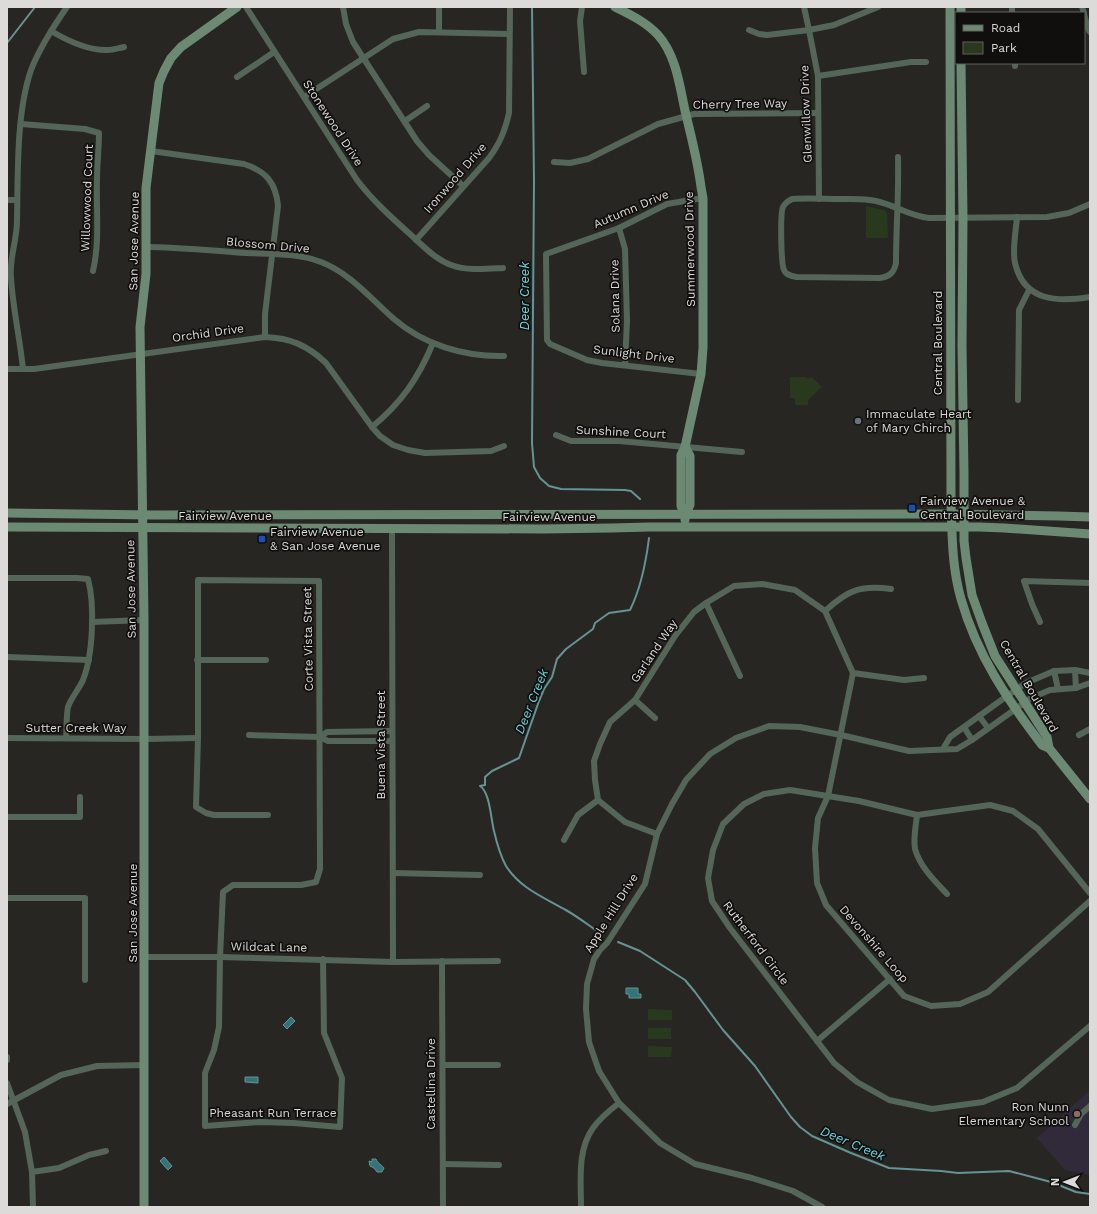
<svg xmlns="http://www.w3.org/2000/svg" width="1097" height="1214" font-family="'Work Sans',sans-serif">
<rect width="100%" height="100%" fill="#282622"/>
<!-- education -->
<path fill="#302a3a" d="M1090,1090V1175L1065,1170L1037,1138Z"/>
<!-- green -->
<g fill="#29391d">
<path d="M866,206L884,210L887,213L888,238H866Z"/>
<path d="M790,377H806L808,379L812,377L822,387L808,400V405H795V398H790Z"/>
<path d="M648,1009L672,1010V1020H648Z"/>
<rect x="648" y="1028" width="23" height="11"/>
<path d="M648,1046L672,1047L671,1057H648Z"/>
</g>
<!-- water -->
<g fill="#32747a" stroke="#659396">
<path d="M626,988H638V994H641V998H629V994H626Z"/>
<path d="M291,1017L295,1021L287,1029L283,1025Z"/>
<path d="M245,1077H258V1083L245,1082Z"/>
<path d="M164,1157L172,1166L168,1170L160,1161Z"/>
<path d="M372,1159H376C378,1164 382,1165 384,1168L382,1172H377L374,1168L370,1166L369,1161L372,1162Z"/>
</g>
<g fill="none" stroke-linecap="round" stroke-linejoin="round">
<!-- stream -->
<g stroke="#659396" stroke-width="2">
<path d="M532,7L534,181L532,443L534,467L540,478L549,486L561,489L625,490L631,491L640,499"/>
<path d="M7,43L35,7"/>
<path d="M600,933C588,925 577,916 564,909C543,897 520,888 506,866C500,855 497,844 494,831C491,820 490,792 480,786L485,785V777L492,771L519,758L539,701L544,689L552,677L557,659L566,649L593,629L595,623L609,613L630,610C641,588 646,562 649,538"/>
<path d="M618,942L640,951L685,980L695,992L723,1030L755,1066L791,1117L800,1127L812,1136L851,1153L889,1168L941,1171L958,1173L1009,1171L1051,1182L1076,1192L1090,1194"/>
</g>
<!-- street -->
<g stroke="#546658" stroke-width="6">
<path d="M246,7L357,180C373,201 392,218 411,235C423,246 435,259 451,265C467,271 486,269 503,268"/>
<path d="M343,7L346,24L353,42L417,141L429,155L463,186"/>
<path d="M582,7L580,21L584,72"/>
<path d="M804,7L809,30L818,76L819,199"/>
<path d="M1012,7V13"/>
<path d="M1082,7L1084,13"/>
<path d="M1084,14L1088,29L1090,32"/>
<path d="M749,30L759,34L767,35L809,30L834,25L878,7"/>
<path d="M51,31C68,41 88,51 108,50C113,50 119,48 124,47"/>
<path d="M439,32V7"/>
<path d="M1015,63V66"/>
<path d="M818,76L911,62H926"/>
<path d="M237,77L274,52"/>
<path d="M304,97L393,39L419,32L509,34"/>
<path d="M405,121L427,106"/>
<path d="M21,124L85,129L99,133C99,148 97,164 97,179C96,210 100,241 93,271"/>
<path d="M151,151L244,164C266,171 276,183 278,206L265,314V337"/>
<path d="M898,157C899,192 896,228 896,263C894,273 889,277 879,278L797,277C791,276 786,275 784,270C781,264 780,213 783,207C785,203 788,201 792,199C808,198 824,199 839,199C851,199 864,198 876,201C895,205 909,216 929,218L1047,217L1069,213L1090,204"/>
<path d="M554,162L570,163L588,159L658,124L694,114L818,113"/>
<path d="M7,200H17"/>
<path d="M1017,217C1016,231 1012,249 1015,263C1024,302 1058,302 1090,297"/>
<path d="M619,228L625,249L627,321L625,365"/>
<path d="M416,240L489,158C500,143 505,131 509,113L510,7"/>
<path d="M146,247C179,247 213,251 246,253C270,254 298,253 321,262C350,273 371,299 394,319C424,345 465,357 504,356"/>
<path d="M7,369H34L265,337C290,338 307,345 326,363L372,427L380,436L393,445L408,450L425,453L491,451L504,446"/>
<path d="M23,369C20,339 13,309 11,278C9,259 17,240 17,221C18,175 16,114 31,70C40,47 53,27 67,7"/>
<path d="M701,374L602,363L587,360L550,344L547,340L546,254L619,228L667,204L703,198"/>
<path d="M1018,400L1019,310L1029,290"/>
<path d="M372,427C401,403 418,379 433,343"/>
<path d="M556,435L571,441H619L742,452"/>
<path d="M392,528L393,962"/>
<path d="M7,578H77L88,579C95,605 93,655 83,680C79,689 71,698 68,707C66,717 67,729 66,738"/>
<path d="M706,603L740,676"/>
<path d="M825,611C848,590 860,585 891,589"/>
<path d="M92,622L144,620"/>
<path d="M1040,622L1032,604L1024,581L1090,583"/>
<path d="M7,657L89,660"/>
<path d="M197,660H266"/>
<path d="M1075,670L1076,688"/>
<path d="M1054,671L1058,689"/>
<path d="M853,673L904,680L924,678"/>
<path d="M635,700L655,718"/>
<path d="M979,716L988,728"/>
<path d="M964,727L972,740"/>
<path d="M249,735L320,737L328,741H392"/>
<path d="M1079,735L1090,729"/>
<path d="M320,737L327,732L392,731"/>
<path d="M7,738L144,739L198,738"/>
<path d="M943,749L950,737L1007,696L1026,683L1054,671L1075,670L1090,673"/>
<path d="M268,815H214L206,813L196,807L198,738V580L319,581L320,869L316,882L301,885H233L223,892L220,957L219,1027L214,1050L205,1073V1126L260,1122L293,1123L340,1127L342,1078L324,1033L323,959"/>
<path d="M917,815C916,825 913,838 915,849C920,867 935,881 947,894"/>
<path d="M7,817H80V797"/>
<path d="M657,834L625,822L598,800L595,780L594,761L600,744L610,722L635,700L675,636L694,612L706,603L734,586L762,584L795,590L825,611L853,673L828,796L818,818L815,848L817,883L826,905L904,996L931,1006L960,1004L988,992L1090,901"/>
<path d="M564,840L578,815L598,800"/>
<path d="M393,873L480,875"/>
<path d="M1090,893L1038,829L1013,811L990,805L917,815L859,801L790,790L764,794L744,804L723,824L713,850L708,878L712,901L730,928L834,1063L857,1082L889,1100L932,1109L983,1102L1017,1088L1090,1026"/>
<path d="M7,898H85V980"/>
<path d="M145,957H220L393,962L498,961"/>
<path d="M442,961L443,1207"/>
<path d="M817,1041L890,979"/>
<path d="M7,1060V1057"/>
<path d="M443,1065H498"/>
<path d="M7,1083L25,1132L32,1172L33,1207"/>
<path d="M7,1104L61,1075L97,1066L145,1065"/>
<path d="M1075,1125L1081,1114L1090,1106"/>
<path d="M443,1164L499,1165"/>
<path d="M32,1172L59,1168L89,1155L106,1151"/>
<path d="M581,1207C581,1182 577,1150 593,1128C600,1118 610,1110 619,1103"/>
<path d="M822,1207L793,1191L752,1178L695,1164L660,1143L619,1103L599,1071L589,1042L586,1009L587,984L594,959L600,950L607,943L645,884L657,834L672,804L686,780L710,754L736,738L769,726L800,727L841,735L909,751L957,749L972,740L1031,698L1050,690L1076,688L1090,683"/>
</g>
<!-- secondary -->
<g stroke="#6c8974" stroke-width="9">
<path d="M615,7C631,15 646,22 658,35C677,56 680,89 686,115C692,139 698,163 701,187L703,198V348L701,374L685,447L681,455V506L685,515"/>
<path d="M950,7L951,502C952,535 952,568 961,599C977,655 1007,699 1042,745L1049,748L1090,799"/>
<path d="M961,7V13"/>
<path d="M961,63L963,218L962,346L964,473V541L966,558L972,595L982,623L995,656L1047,737L1049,748"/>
<path d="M685,447L690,456V505L685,515V520"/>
<path d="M7,513L152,515L952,514L1059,516L1090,517"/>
<path d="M7,527L543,529L611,528L649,527H979L1004,528L1090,534"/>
<path d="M144,1207V620L140,327L146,274V188L157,99L159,83L164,71L171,58L181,47L237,7"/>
</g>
</g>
<!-- markers -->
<circle fill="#6b7280" stroke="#100f0d" stroke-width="1.5" cx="858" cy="421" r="4"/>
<g fill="#1a4fb4" stroke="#100f0d" stroke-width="1.5">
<rect x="908" y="504" width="8" height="8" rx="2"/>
<rect x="258" y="535" width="8" height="8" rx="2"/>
</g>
<circle fill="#8d6e63" stroke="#100f0d" stroke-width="1.5" cx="1077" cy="1114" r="4"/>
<g text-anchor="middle" stroke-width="3.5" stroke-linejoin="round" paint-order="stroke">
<!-- street labels -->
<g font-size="12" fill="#dddbd9" stroke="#100f0d">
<text transform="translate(740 104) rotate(-1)" y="4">Cherry Tree Way</text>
<text transform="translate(806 114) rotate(-92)" y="4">Glenwillow Drive</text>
<text transform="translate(333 123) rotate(57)" y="4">Stonewood Drive</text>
<text transform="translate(455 178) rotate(-49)" y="4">Ironwood Drive</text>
<text transform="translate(87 198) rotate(-88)" y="4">Willowwood Court</text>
<text transform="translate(631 209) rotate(-23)" y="4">Autumn Drive</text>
<text transform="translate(134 241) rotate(-89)" y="4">San Jose Avenue</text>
<text transform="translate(268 245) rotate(5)" y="4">Blossom Drive</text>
<text transform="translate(690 249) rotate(-91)" y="4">Summerwood Drive</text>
<text transform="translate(615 296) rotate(-91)" y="4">Solana Drive</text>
<text transform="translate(208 333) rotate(-8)" y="4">Orchid Drive</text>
<text transform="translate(938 343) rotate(-90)" y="4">Central Boulevard</text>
<text transform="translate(634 354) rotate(7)" y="4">Sunlight Drive</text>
<text transform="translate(621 432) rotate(3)" y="4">Sunshine Court</text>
<text x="225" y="520">Fairview Avenue</text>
<text x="549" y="521">Fairview Avenue</text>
<text transform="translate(131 589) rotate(-91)" y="4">San Jose Avenue</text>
<text transform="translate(308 639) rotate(-91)" y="4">Corte Vista Street</text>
<text transform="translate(654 651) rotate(-56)" y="4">Garland Way</text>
<text transform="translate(1029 686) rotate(60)" y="4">Central Boulevard</text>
<text x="76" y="732">Sutter Creek Way</text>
<text transform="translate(381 745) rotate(-90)" y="4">Buena Vista Street</text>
<text transform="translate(133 913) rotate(-90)" y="4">San Jose Avenue</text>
<text transform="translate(611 913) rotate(-58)" y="4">Apple Hill Drive</text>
<text transform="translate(756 943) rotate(53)" y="4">Rutherford Circle</text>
<text transform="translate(874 944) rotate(49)" y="4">Devonshire Loop</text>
<text transform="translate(269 947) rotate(1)" y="4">Wildcat Lane</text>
<text transform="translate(431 1084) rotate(-90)" y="4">Castellina Drive</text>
<text x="273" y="1117">Pheasant Run Terrace</text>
</g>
<!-- poi labels -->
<g font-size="12" fill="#dddbd9" stroke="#100f0d" text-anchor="start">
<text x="866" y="418">Immaculate Heart<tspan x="866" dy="14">of Mary Chirch</tspan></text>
<text x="920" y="505">Fairview Avenue &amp;<tspan x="920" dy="14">Central Boulevard</tspan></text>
<text x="270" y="536">Fairview Avenue<tspan x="270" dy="14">&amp; San Jose Avenue</tspan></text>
<text x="1069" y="1111" text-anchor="end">Ron Nunn<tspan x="1069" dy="14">Elementary School</tspan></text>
</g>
<!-- water labels -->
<g font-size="13" font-style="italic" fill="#6ad2db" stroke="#100f0d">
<text transform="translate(524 296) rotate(-90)" y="5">Deer Creek</text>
<text transform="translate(531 701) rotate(-68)" y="5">Deer Creek</text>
<text transform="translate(853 1143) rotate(23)" y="5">Deer Creek</text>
</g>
</g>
<!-- border -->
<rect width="1097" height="1214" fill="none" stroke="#dddbd9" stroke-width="16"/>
<!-- legend -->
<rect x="955" y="12" width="130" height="52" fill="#100f0d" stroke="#62615f"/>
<rect x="963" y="25" width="20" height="6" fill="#6c8974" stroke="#62615f"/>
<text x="991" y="32" font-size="12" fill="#dddbd9">Road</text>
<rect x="963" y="42" width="20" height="12" fill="#29391d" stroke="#62615f"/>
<text x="991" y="52" font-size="12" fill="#dddbd9">Park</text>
<!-- north arrow -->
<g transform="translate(1065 1182) rotate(270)" stroke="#100f0d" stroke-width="3" paint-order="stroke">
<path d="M0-3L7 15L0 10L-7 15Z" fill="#dddbd9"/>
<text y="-6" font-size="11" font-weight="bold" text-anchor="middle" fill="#dddbd9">N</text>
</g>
</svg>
